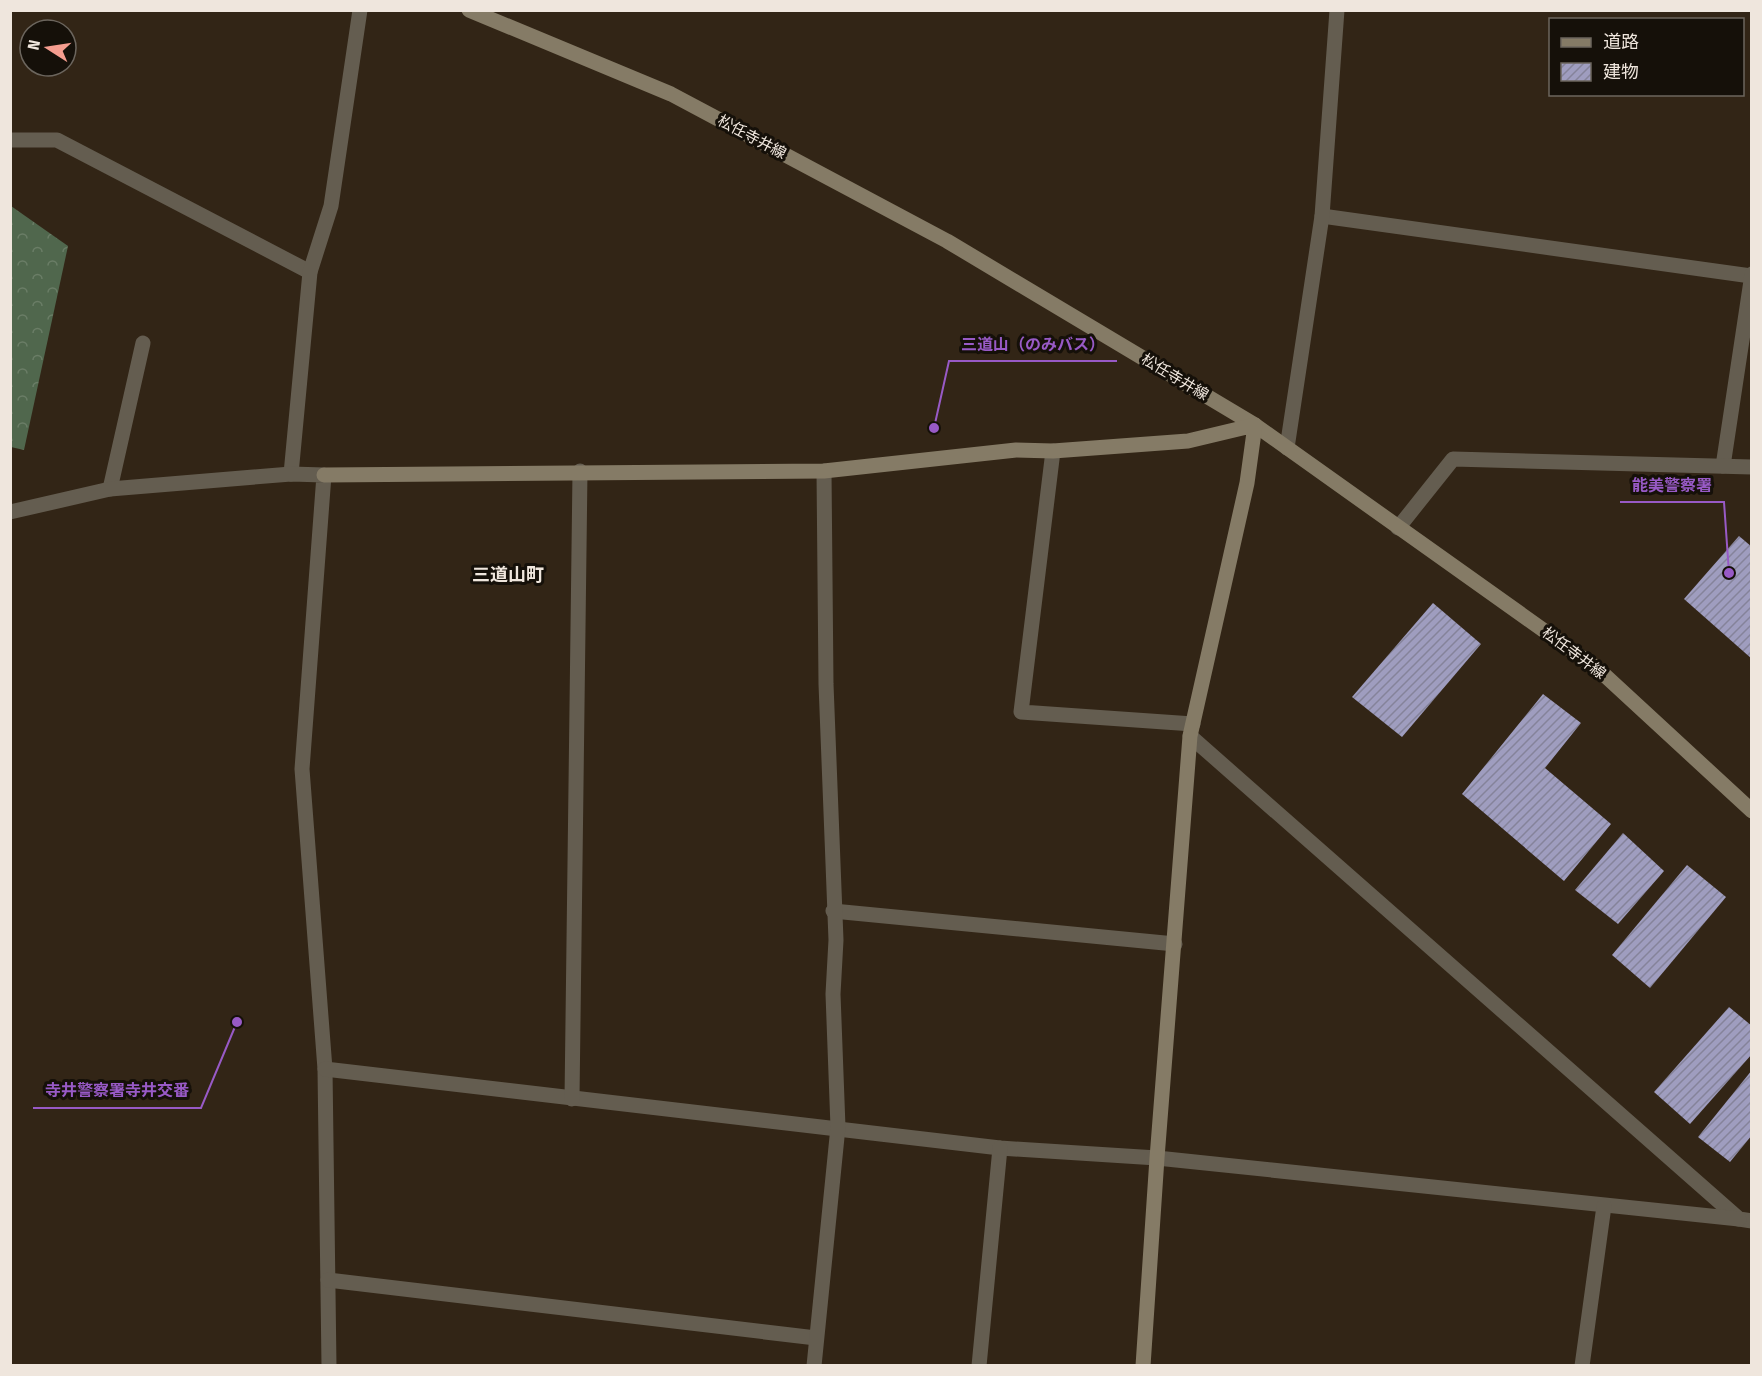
<svg xmlns="http://www.w3.org/2000/svg" width="1762" height="1376" font-family="'Fira Sans Condensed','Noto Sans JP',sans-serif">
<defs>
<pattern id="forest-crowns" width="20" height="18" patternUnits="userSpaceOnUse" patternTransform="scale(1.5)"><rect width="20" height="18" fill="#50674d"/><path d="M2 6a3 3 0 1 1 6 0M12 15a3 3 0 1 1 6 0" fill="none" stroke="#6a7d66"/></pattern>
<pattern id="building-hatch" width="6" height="6" patternUnits="userSpaceOnUse" patternTransform="scale(1.5)"><rect width="6" height="6" fill="#9f9dbf"/><path d="M-1 1l2-2M0 6l6-6M5 7l2-2" fill="none" stroke="#85839a"/></pattern>
</defs>
<rect width="100%" height="100%" fill="#322516"/>
<!-- forest -->
<path fill="url(#forest-crowns)" d="M11,206L68,246L24,450L11,447Z"/>
<!-- building -->
<g fill="url(#building-hatch)">
<path d="M1739,536L1752,547V659L1684,599Z"/>
<path d="M1433,603L1481,644L1402,737L1352,697Z"/>
<path d="M1543,694L1581,723L1545,768L1611,824L1564,881L1462,794Z"/>
<path d="M1623,833L1664,871L1618,924L1575,890Z"/>
<path d="M1687,865L1726,897L1650,988L1612,955Z"/>
<path d="M1729,1007L1752,1026V1054L1690,1124L1654,1092Z"/>
<path d="M1752,1070V1135L1730,1162L1698,1137Z"/>
</g>
<g fill="none" stroke-linecap="round" stroke-linejoin="round">
<!-- street -->
<g stroke="#645d50" stroke-width="15">
<path d="M10,140H57L310,272"/>
<path d="M1322,216L1751,276"/>
<path d="M1287,448L1322,216L1337,10"/>
<path d="M1053,451L1021,712L1193,724"/>
<path d="M1723,466L1752,274"/>
<path d="M291,474L310,272L331,206L360,10"/>
<path d="M110,489L143,343"/>
<path d="M10,512L110,489L291,474L324,475L302,769L325,1069L329,1366"/>
<path d="M1398,528L1453,459L1752,467"/>
<path d="M1190,736L1739,1219L1752,1221"/>
<path d="M833,911L1175,944"/>
<path d="M325,1069L1000,1148L1157,1158L1739,1219"/>
<path d="M572,1099L580,471"/>
<path d="M328,1280L816,1338"/>
<path d="M814,1366L838,1127L833,994L836,940L826,684L824,471"/>
<path d="M979,1366L1000,1148"/>
<path d="M1582,1366L1604,1206"/>
</g>
<!-- secondary -->
<g stroke="#857b66" stroke-width="15">
<path d="M469,10L671,94L947,241L1255,425L1598,669L1752,811"/>
<path d="M324,475L824,471L1016,450L1053,451L1188,441L1255,425L1247,483L1190,736L1157,1158L1143,1366"/>
</g>
</g>
<g text-anchor="middle" stroke-width="6" stroke-linejoin="round" paint-order="stroke">
<!-- street labels -->
<g font-size="15" fill="#efe6dd" stroke="#151009">
<text transform="translate(752 137) rotate(28)" y="5">松任寺井線</text>
<text transform="translate(1175 377) rotate(31)" y="5">松任寺井線</text>
<text transform="translate(1574 653) rotate(37)" y="5">松任寺井線</text>
</g>
<!-- quarter labels -->
<g font-size="18" font-weight="bold" fill="#efe6dd" stroke="#151009">
<text x="508" y="581">三道山町</text>
</g>
</g>
<!-- callouts -->
<path fill="none" stroke="#985ac6" stroke-width="2" d="M934 428L949 361H1117M1729 573L1724 502H1620M237 1022L201 1108H33"/>
<g fill="#985ac6" stroke="#151009" stroke-width="2">
<circle cx="934" cy="428" r="6"/>
<circle cx="1729" cy="573" r="6"/>
<circle cx="237" cy="1022" r="6"/>
</g>
<g font-size="16" text-anchor="middle" font-weight="bold" fill="#985ac6" stroke="#151009" stroke-width="6" stroke-linejoin="round" paint-order="stroke">
<text x="1033" y="350">三道山（のみバス）</text>
<text x="1672" y="491">能美警察署</text>
<text x="117" y="1096">寺井警察署寺井交番</text>
</g>
<!-- border -->
<rect width="1762" height="1376" fill="none" stroke="#efe6dd" stroke-width="24"/>
<!-- legend -->
<rect x="1549" y="18" width="195" height="78" fill="#151009" stroke="#6c665e" stroke-width="1.5"/>
<rect x="1561" y="38" width="30" height="9" fill="#857b66" stroke="#6c665e" stroke-width="1.5"/>
<text x="1603" y="48" font-size="18" fill="#efe6dd">道路</text>
<rect x="1561" y="63" width="30" height="18" fill="url(#building-hatch)" stroke="#6c665e" stroke-width="1.5"/>
<text x="1603" y="78" font-size="18" fill="#efe6dd">建物</text>
<!-- north arrow -->
<g transform="translate(48 48) rotate(282)"><circle r="28" fill="#151009" stroke="#6c665e" stroke-width="1.5"/>
<path d="M0-4.5L10 22L0 15L-10 22Z" fill="#f59d8f"/>
<text y="-9" font-size="16" font-weight="bold" text-anchor="middle" fill="#efe6dd">N</text>
</g>
</svg>
